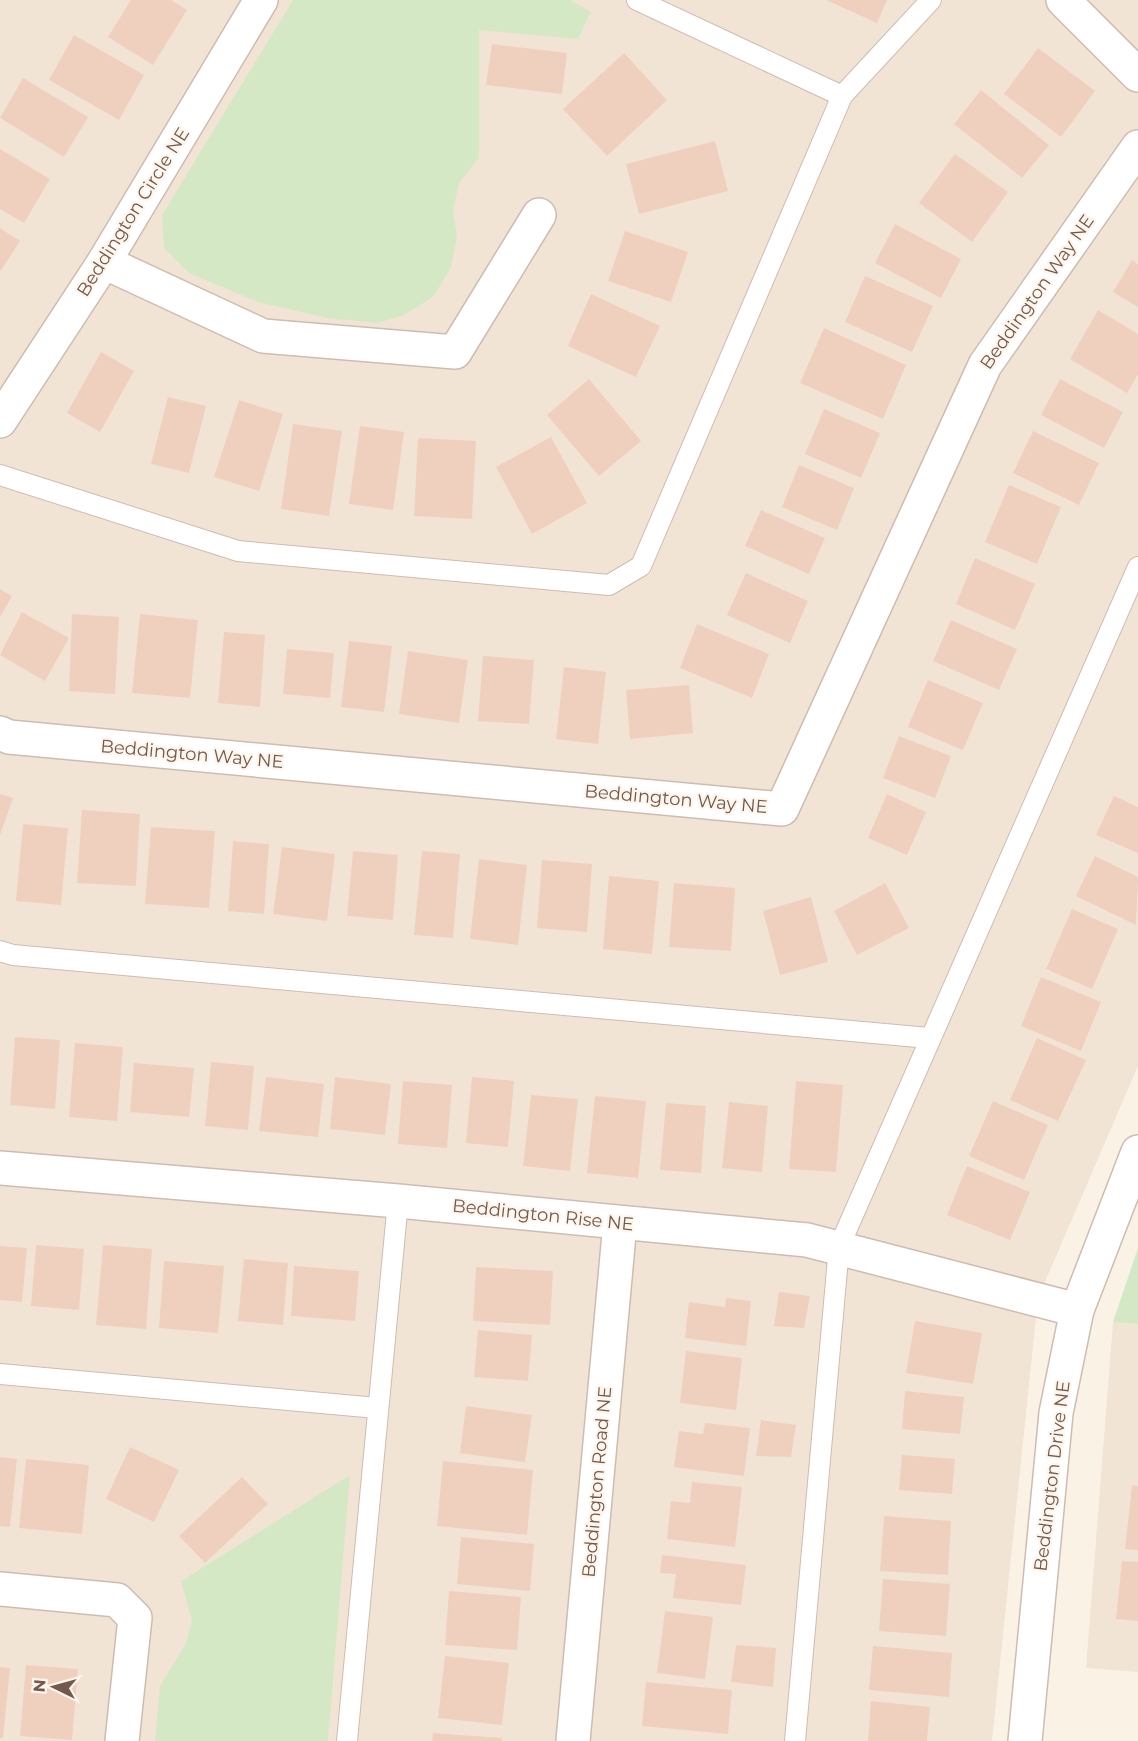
<svg xmlns="http://www.w3.org/2000/svg" width="1138" height="1741" font-family="Montserrat,sans-serif">
<rect width="100%" height="100%" fill="#fbf2e6"/>
<!-- residential -->
<g fill="#f2e4d5">
<path d="M0,0H1138V1066L1038,1298L992,1741H0Z"/>
<path d="M1113,1322L1138,1324V1672L1086,1668Z"/>
</g>
<!-- green -->
<g fill="#d5e8c5">
<path d="M293,0H571L591,12L578,39L479,30V158L459,183L453,211L457,235L451,268L433,297L404,315L378,323L327,318L258,302L189,273L164,248L162,215Z"/>
<path d="M1138,1248V1324L1113,1322Z"/>
<path d="M350,1475L328,1741H155L160,1686L186,1643L192,1621L181,1581Z"/>
</g>
<!-- building -->
<g fill="#efd0bf">
<path d="M131,0H171L187,10L153,65L108,37Z"/>
<path d="M826,0H887L877,23Z"/>
<path d="M74,35L144,75L119,120L49,80Z"/>
<path d="M492,44L567,53L562,94L486,85Z"/>
<path d="M1038,48L1095,91L1061,137L1004,94Z"/>
<path d="M624,53L667,100L607,156L563,109Z"/>
<path d="M23,78L88,117L64,157L0,118Z"/>
<path d="M981,90L1049,145L1022,178L954,124Z"/>
<path d="M715,141L728,191L639,214L626,164Z"/>
<path d="M0,149L50,179L24,223L0,209Z"/>
<path d="M955,154L1008,192L972,242L919,203Z"/>
<path d="M895,224L961,259L941,298L875,263Z"/>
<path d="M0,228L20,241L0,272Z"/>
<path d="M625,231L688,252L671,302L608,281Z"/>
<path d="M1132,260L1138,264V307L1113,292Z"/>
<path d="M865,276L933,306L912,352L845,322Z"/>
<path d="M591,294L660,326L636,377L568,346Z"/>
<path d="M1098,310L1138,334V374L1127,393L1070,359Z"/>
<path d="M824,328L906,365L883,419L800,383Z"/>
<path d="M101,352L134,371L100,432L67,413Z"/>
<path d="M589,379L641,441L599,476L547,415Z"/>
<path d="M1060,379L1123,412L1104,448L1041,415Z"/>
<path d="M168,397L206,406L189,473L151,464Z"/>
<path d="M239,400L283,414L259,491L214,477Z"/>
<path d="M824,409L880,433L861,478L805,454Z"/>
<path d="M293,424L342,431L329,516L281,509Z"/>
<path d="M360,426L404,432L393,510L349,504Z"/>
<path d="M1033,431L1099,463L1079,505L1013,473Z"/>
<path d="M551,437L587,503L532,534L496,467Z"/>
<path d="M418,438L476,441L472,519L414,516Z"/>
<path d="M799,465L854,488L837,530L782,507Z"/>
<path d="M1009,485L1061,507L1037,564L985,542Z"/>
<path d="M761,510L825,538L809,574L745,546Z"/>
<path d="M975,558L1035,584L1015,630L956,604Z"/>
<path d="M746,573L808,601L790,643L727,615Z"/>
<path d="M0,589L12,596L0,617Z"/>
<path d="M22,612L69,638L45,681L0,655Z"/>
<path d="M72,614L119,617L115,694L69,691Z"/>
<path d="M140,614L198,620L190,698L132,693Z"/>
<path d="M951,620L1017,649L999,690L933,661Z"/>
<path d="M697,624L769,654L752,698L680,668Z"/>
<path d="M224,632L265,635L260,707L218,703Z"/>
<path d="M349,641L392,646L384,712L341,707Z"/>
<path d="M287,649L334,653L330,698L283,694Z"/>
<path d="M408,651L468,660L459,723L399,714Z"/>
<path d="M483,656L534,660L529,724L478,721Z"/>
<path d="M564,667L606,672L598,744L556,739Z"/>
<path d="M928,680L983,703L963,750L908,727Z"/>
<path d="M689,685L693,733L630,739L626,690Z"/>
<path d="M899,736L951,756L935,798L883,778Z"/>
<path d="M0,794L13,798L0,835Z"/>
<path d="M887,794L926,812L907,855L868,838Z"/>
<path d="M1114,796L1138,807V853L1096,835Z"/>
<path d="M82,810L140,814L136,886L77,883Z"/>
<path d="M23,824L68,828L61,905L16,901Z"/>
<path d="M151,827L215,831L209,908L145,904Z"/>
<path d="M233,841L269,844L264,914L228,911Z"/>
<path d="M282,847L335,854L327,921L273,914Z"/>
<path d="M353,851L398,855L393,920L347,916Z"/>
<path d="M422,851L460,854L453,938L414,935Z"/>
<path d="M1095,856L1138,877L1136,925L1076,896Z"/>
<path d="M479,859L527,865L518,945L470,939Z"/>
<path d="M542,860L592,864L587,932L537,928Z"/>
<path d="M609,876L659,881L652,954L603,949Z"/>
<path d="M674,883L735,888L731,951L669,947Z"/>
<path d="M885,883L909,928L857,955L834,911Z"/>
<path d="M811,897L828,962L780,975L763,911Z"/>
<path d="M1072,909L1118,929L1092,989L1046,969Z"/>
<path d="M1041,977L1101,1002L1081,1051L1021,1026Z"/>
<path d="M15,1037L60,1040L55,1109L10,1105Z"/>
<path d="M1037,1038L1086,1060L1058,1121L1010,1100Z"/>
<path d="M75,1043L123,1047L117,1121L69,1117Z"/>
<path d="M211,1062L254,1066L248,1130L205,1126Z"/>
<path d="M134,1063L194,1068L189,1117L130,1112Z"/>
<path d="M266,1077L324,1084L318,1137L259,1131Z"/>
<path d="M335,1077L391,1084L385,1135L330,1129Z"/>
<path d="M472,1077L514,1081L508,1147L466,1143Z"/>
<path d="M403,1081L452,1085L447,1148L398,1144Z"/>
<path d="M796,1081L843,1085L836,1172L789,1169Z"/>
<path d="M531,1095L578,1099L570,1171L523,1166Z"/>
<path d="M595,1096L646,1101L638,1178L587,1173Z"/>
<path d="M993,1101L1048,1125L1024,1180L969,1156Z"/>
<path d="M729,1102L768,1106L762,1172L722,1168Z"/>
<path d="M666,1103L706,1106L701,1173L660,1170Z"/>
<path d="M967,1166L1030,1192L1010,1240L947,1215Z"/>
<path d="M36,1245L84,1249L79,1310L31,1306Z"/>
<path d="M103,1245L152,1249L146,1329L96,1325Z"/>
<path d="M0,1246L27,1248L22,1302L0,1300Z"/>
<path d="M244,1259L288,1263L283,1325L238,1321Z"/>
<path d="M164,1261L224,1266L218,1333L159,1328Z"/>
<path d="M294,1266L359,1271L355,1321L291,1316Z"/>
<path d="M476,1267L553,1271L550,1325L473,1321Z"/>
<path d="M779,1292L810,1296L804,1328L774,1326Z"/>
<path d="M726,1298L751,1301L746,1346L685,1338L689,1302L725,1307Z"/>
<path d="M915,1321L982,1333L973,1384L906,1373Z"/>
<path d="M478,1330L532,1335L528,1381L474,1377Z"/>
<path d="M686,1351L742,1358L736,1410L680,1403Z"/>
<path d="M905,1391L964,1397L960,1434L902,1429Z"/>
<path d="M466,1406L532,1415L525,1462L460,1453Z"/>
<path d="M761,1420L796,1425L791,1457L756,1456Z"/>
<path d="M705,1423L750,1428L744,1476L674,1467L679,1431L703,1434Z"/>
<path d="M130,1447L179,1470L154,1522L106,1499Z"/>
<path d="M902,1455L955,1459L952,1494L899,1490Z"/>
<path d="M0,1457L17,1459L10,1527L0,1526Z"/>
<path d="M26,1459L89,1465L82,1534L19,1528Z"/>
<path d="M443,1461L533,1470L527,1535L437,1526Z"/>
<path d="M242,1477L268,1504L205,1563L179,1536Z"/>
<path d="M692,1482L742,1487L735,1547L667,1539L671,1501L690,1503Z"/>
<path d="M1132,1485L1138,1486V1550L1125,1549Z"/>
<path d="M884,1516L951,1521L948,1575L880,1571Z"/>
<path d="M461,1537L534,1544L530,1591L457,1584Z"/>
<path d="M662,1555L746,1565L741,1605L673,1598L676,1574L660,1573Z"/>
<path d="M1122,1561L1138,1562V1621L1116,1619Z"/>
<path d="M883,1579L950,1584L946,1636L879,1631Z"/>
<path d="M449,1591L521,1597L517,1650L445,1645Z"/>
<path d="M665,1611L713,1617L705,1679L657,1673Z"/>
<path d="M736,1645L776,1648L773,1687L731,1682Z"/>
<path d="M873,1646L952,1653L949,1697L869,1690Z"/>
<path d="M445,1656L509,1663L502,1725L438,1718Z"/>
<path d="M26,1665L78,1669L72,1740L20,1736Z"/>
<path d="M0,1667L10,1668L3,1738H0Z"/>
<path d="M646,1682L732,1690L728,1734L642,1726Z"/>
<path d="M871,1701L930,1707L927,1741H868Z"/>
<path d="M433,1733L502,1738V1741H432Z"/>
</g>
<g fill="none" stroke-linecap="round" stroke-linejoin="round">
<!-- service casing -->
<g stroke="#cebcb0" stroke-width="22">
<g id="service">
<path d="M637,0L842,96"/>
<path d="M0,475L238,551L609,585L641,566L842,96L931,0"/>
<path d="M0,951L13,955L929,1038"/>
<path d="M0,1374L377,1408"/>
<path d="M347,1741L398,1201"/>
<path d="M795,1741L839,1247L1138,567"/>
</g>
</g>
<!-- minor casing -->
<g stroke="#cebcb0" stroke-width="36">
<g id="minor">
<path d="M1063,0L1138,75"/>
<path d="M104,262L263,336L455,352L539,215"/>
<path d="M0,421L104,262L261,0"/>
<path d="M0,733L9,737L782,809L985,365L1138,147"/>
<path d="M0,1168L398,1201L807,1240L1077,1310"/>
<path d="M0,1589L117,1600L135,1618L122,1741"/>
<path d="M573,1741L620,1223"/>
</g>
</g>
<!-- tertiary casing -->
<g stroke="#cebcb0" stroke-width="36">
<path id="tertiary" d="M1025,1741L1056,1413L1077,1310L1138,1152"/>
</g>
<!-- service -->
<use href="#service" stroke="#fff" stroke-width="20"/>
<!-- minor -->
<use href="#minor" stroke="#fff" stroke-width="33"/>
<!-- tertiary -->
<use href="#tertiary" stroke="#fff" stroke-width="33"/>
</g>
<g text-anchor="middle" stroke-width="4.5" stroke-linejoin="round" paint-order="stroke">
<!-- street labels -->
<g font-size="18" fill="#73584c" stroke="#fef6ec">
<text transform="translate(133 212) rotate(-58)" y="6">Beddington Circle NE</text>
<text transform="translate(1037 292) rotate(-55)" y="6">Beddington Way NE</text>
<text transform="translate(192 754) rotate(5)" y="6">Beddington Way NE</text>
<text transform="translate(676 799) rotate(5)" y="6">Beddington Way NE</text>
<text transform="translate(543 1215) rotate(6)" y="6">Beddington Rise NE</text>
<text transform="translate(1052 1476) rotate(-83)" y="6">Beddington Drive NE</text>
<text transform="translate(597 1482) rotate(-85)" y="6">Beddington Road NE</text>
</g>
</g>
<!-- north arrow -->
<g transform="translate(54 1687) rotate(275)" stroke="#fef6ec" stroke-width="4.5" paint-order="stroke">
<path d="M0-4.5L10 22L0 15L-10 22Z" fill="#73584c"/>
<text y="-9" font-size="16" font-weight="bold" text-anchor="middle" fill="#73584c">N</text>
</g>
</svg>
